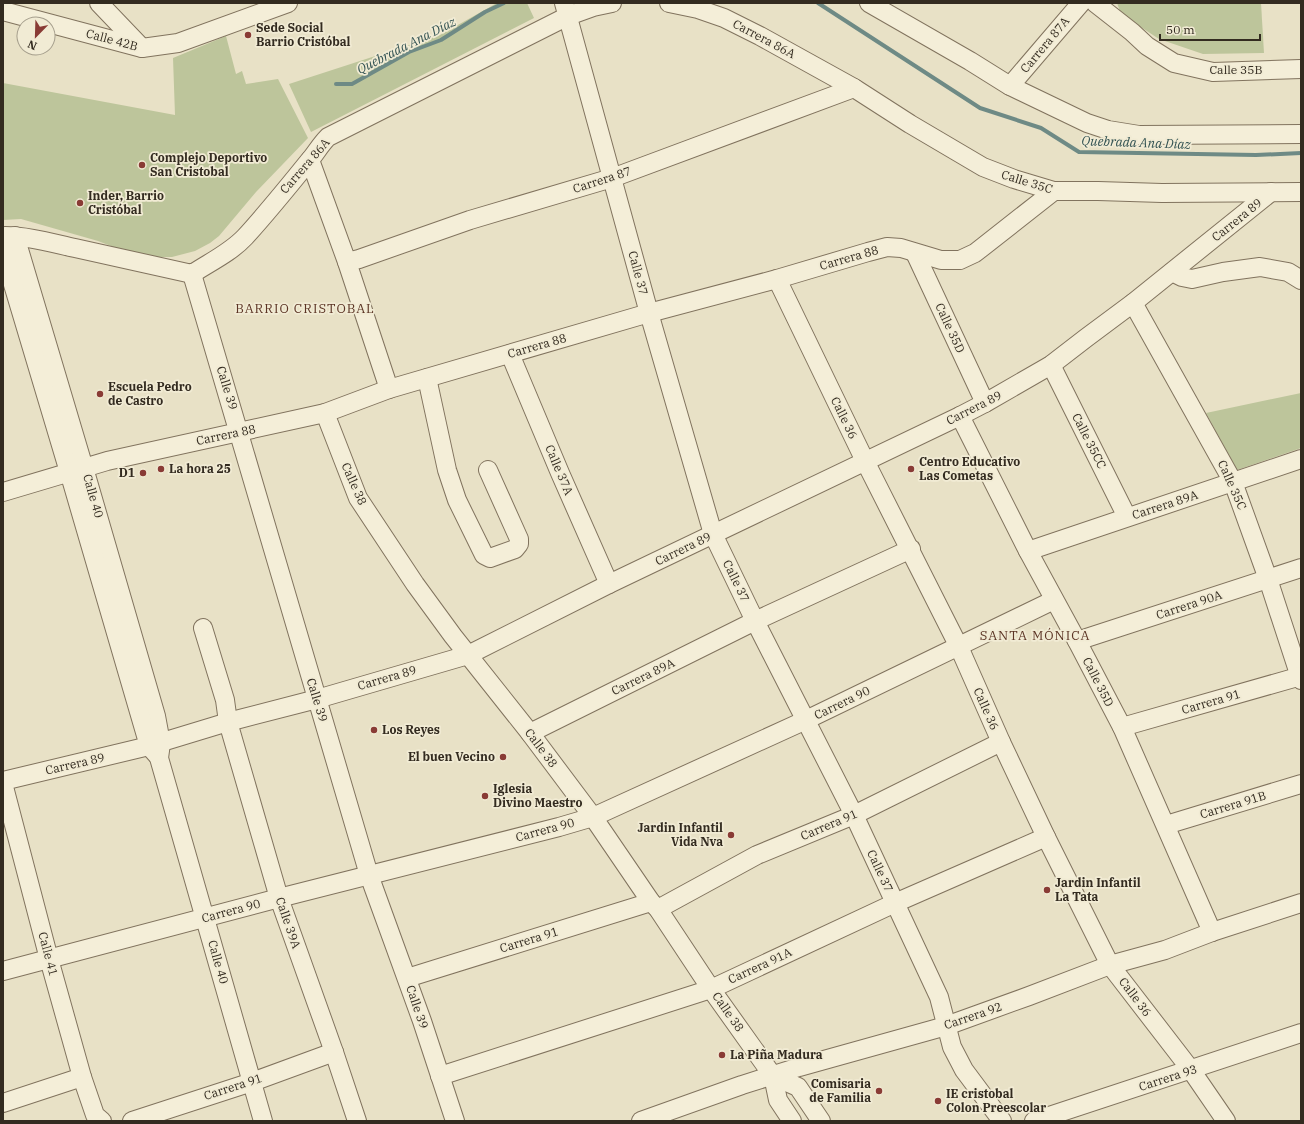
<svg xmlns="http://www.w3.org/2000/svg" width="1304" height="1124" font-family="'IBM Plex Serif',serif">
<rect width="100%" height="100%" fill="#e8e1c6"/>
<!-- green -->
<g fill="#bdc59b">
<path d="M497,3H527L534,18L311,132L289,84L440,35Z"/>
<path d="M1117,3H1261L1264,53L1203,54L1159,39L1121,14Z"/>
<path d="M226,36L236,74L242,71L246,84L278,79L308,138L256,192L219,236L210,243L195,251L172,257H146L129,253L98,241L21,219L3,220V83L175,115L173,58Z"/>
<path d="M1301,393V448L1237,470L1206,413Z"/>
</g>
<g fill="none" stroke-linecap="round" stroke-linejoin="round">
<!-- stream -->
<g stroke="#6e8a85" stroke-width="4">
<path d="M818,3L980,108L1041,128L1079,152L1256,155L1301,153"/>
<path d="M336,84H352L409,52L441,40L485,12L504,3"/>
</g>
<!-- minor casing -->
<g stroke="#81735e" stroke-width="20">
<g id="minor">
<path d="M99,3L142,48"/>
<path d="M564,3L649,313L713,534L755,621L854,815L939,997L952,1047L964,1070L1002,1121"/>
<path d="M669,3L698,9L724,18L760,36L854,88L910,124L983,167L1014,179L1054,191H1098L1162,193L1301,192"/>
<path d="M869,3L970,61L1010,86L1087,123L1108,130L1139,135L1301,134"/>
<path d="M1095,3L1132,32L1147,46L1174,63L1213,72L1301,69"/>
<path d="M3,11L142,48L178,43L288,3"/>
<path d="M1010,86L1081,3"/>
<path d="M310,160L347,262L389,389"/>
<path d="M5,236C28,236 52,243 75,248C114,257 153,265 192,274C210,262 230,253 245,237C267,213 288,187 309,161C316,153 320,145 328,137L568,16L593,7L612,3"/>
<path d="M15,236L84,468L156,716L161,743L159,758L263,1121"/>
<path d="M3,251L69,472L149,746L157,755"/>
<path d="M915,253L985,403"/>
<path d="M347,262L359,259L470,220L612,178L854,88"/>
<path d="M1172,272L1182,277L1192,279L1223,272L1260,267L1288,272L1301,280"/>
<path d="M192,274L369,875L422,1021L455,1121"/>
<path d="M777,279L865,461L959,647L1001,742L1046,837L1110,965L1191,1070L1226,1121"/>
<path d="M1133,303L1233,482L1268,579L1301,680"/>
<path d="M510,354L560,473L609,584"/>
<path d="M1051,365L1127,517"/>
<path d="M427,378L447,470L457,500L484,555L490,558L515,549L519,544V539L488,470"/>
<path d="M325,413L358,498L415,584L453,636L530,733L593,817L651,902L658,909L711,989L773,1076L778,1100L792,1121"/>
<path d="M960,416L1028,551L1077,641L1122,727L1212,932"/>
<path d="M3,492L107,461L325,413L389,389L649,313L777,279L868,252L887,247L901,248L941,260H960L975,253L1054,191"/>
<path d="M1028,551L1301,459"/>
<path d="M203,628L225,700L228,722L279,898L334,1052L357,1121"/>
<path d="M1077,641L1301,568"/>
<path d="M1122,727L1301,676"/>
<path d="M530,733L755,621L911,549"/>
<path d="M3,781L149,746L228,722L317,699L468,655L609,584L960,416L985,403L1051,365L1086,338L1133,303L1271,192"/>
<path d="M3,783L49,959L82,1077L95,1115L102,1121"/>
<path d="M1166,825L1301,784"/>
<path d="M658,909L757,855L854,815L1001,742"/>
<path d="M3,971L279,898L559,827L593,817L806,720L1054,600"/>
<path d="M407,978L651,902"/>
<path d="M440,1076L711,989L895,903L1046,837"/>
<path d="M773,1076L798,1087L821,1121"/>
<path d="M3,1103L82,1077"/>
<path d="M132,1121L252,1082L334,1052"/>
<path d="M641,1121L742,1085L799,1067L946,1026L1029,996L1110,965L1165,950L1212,932L1301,903"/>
<path d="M1034,1121L1301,1033"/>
</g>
</g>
<!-- minor -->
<use href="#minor" stroke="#f4eed8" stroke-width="18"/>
</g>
<!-- markers -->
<g fill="#893b35" stroke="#f1ebd4" stroke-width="1.5">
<circle cx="248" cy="35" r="4"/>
<circle cx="142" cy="165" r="4"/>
<circle cx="80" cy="203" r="4"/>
<circle cx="100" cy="394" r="4"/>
<circle cx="161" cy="469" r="4"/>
<circle cx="911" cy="469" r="4"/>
<circle cx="143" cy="473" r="4"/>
<circle cx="374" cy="730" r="4"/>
<circle cx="503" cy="757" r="4"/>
<circle cx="485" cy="796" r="4"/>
<circle cx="731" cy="835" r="4"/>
<circle cx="1047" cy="890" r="4"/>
<circle cx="722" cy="1055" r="4"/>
<circle cx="879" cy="1091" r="4"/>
<circle cx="938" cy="1101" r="4"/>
</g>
<g text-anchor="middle" stroke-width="3.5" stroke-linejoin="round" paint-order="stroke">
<!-- poi labels -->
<g font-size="12" font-weight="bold" fill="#332b20" stroke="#f1ebd4" text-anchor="start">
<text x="256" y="32">Sede Social<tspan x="256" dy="14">Barrio Cristóbal</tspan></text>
<text x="150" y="162">Complejo Deportivo<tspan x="150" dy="14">San Cristobal</tspan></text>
<text x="88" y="200">Inder, Barrio<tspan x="88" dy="14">Cristóbal</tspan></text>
<text x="108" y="391">Escuela Pedro<tspan x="108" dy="14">de Castro</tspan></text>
<text x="919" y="466">Centro Educativo<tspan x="919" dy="14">Las Cometas</tspan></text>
<text x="169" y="473">La hora 25</text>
<text x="135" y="477" text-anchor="end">D1</text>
<text x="382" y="734">Los Reyes</text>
<text x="495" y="761" text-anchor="end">El buen Vecino</text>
<text x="493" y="793">Iglesia<tspan x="493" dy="14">Divino Maestro</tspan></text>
<text x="723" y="832" text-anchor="end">Jardin Infantil<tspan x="723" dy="14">Vida Nva</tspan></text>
<text x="1055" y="887">Jardin Infantil<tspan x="1055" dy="14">La Tata</tspan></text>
<text x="730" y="1059">La Piña Madura</text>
<text x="871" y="1088" text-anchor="end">Comisaria<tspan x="871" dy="14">de Familia</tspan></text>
<text x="946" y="1098">IE cristobal<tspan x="946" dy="14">Colon Preescolar</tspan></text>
</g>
<!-- street labels -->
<g font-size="12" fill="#332b20" stroke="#f1ebd4">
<text transform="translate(764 39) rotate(28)" y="4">Carrera 86A</text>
<text transform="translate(112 40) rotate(15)" y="4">Calle 42B</text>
<text transform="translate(1045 45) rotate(-50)" y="4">Carrera 87A</text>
<text x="1236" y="74">Calle 35B</text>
<text transform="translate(305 166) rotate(-49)" y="4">Carrera 86A</text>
<text transform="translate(602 180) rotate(-18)" y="4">Carrera 87</text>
<text transform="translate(1027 182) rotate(17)" y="4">Calle 35C</text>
<text transform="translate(1237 220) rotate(-39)" y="4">Carrera 89</text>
<text transform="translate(849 258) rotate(-16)" y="4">Carrera 88</text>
<text transform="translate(638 273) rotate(75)" y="4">Calle 37</text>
<text transform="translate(950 328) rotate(65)" y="4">Calle 35D</text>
<text transform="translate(537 346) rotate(-16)" y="4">Carrera 88</text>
<text transform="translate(227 388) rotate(73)" y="4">Calle 39</text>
<text transform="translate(974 408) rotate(-27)" y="4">Carrera 89</text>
<text transform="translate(844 418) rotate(64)" y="4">Calle 36</text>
<text transform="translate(226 435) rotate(-12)" y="4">Carrera 88</text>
<text transform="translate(1089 441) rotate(63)" y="4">Calle 35CC</text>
<text transform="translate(559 470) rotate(67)" y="4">Calle 37A</text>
<text transform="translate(354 484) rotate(66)" y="4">Calle 38</text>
<text transform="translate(1232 485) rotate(66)" y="4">Calle 35C</text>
<text transform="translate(93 496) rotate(74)" y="4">Calle 40</text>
<text transform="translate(1165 505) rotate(-18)" y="4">Carrera 89A</text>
<text transform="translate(683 549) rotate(-26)" y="4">Carrera 89</text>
<text transform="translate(736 581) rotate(64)" y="4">Calle 37</text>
<text transform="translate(1189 605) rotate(-18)" y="4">Carrera 90A</text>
<text transform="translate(643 677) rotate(-26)" y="4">Carrera 89A</text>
<text transform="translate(387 678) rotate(-16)" y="4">Carrera 89</text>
<text transform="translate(1098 682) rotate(63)" y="4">Calle 35D</text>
<text transform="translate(317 700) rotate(73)" y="4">Calle 39</text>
<text transform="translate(1211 702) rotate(-16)" y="4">Carrera 91</text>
<text transform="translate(842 703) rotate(-26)" y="4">Carrera 90</text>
<text transform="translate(986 709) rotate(66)" y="4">Calle 36</text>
<text transform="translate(541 748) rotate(53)" y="4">Calle 38</text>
<text transform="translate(75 764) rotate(-13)" y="4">Carrera 89</text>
<text transform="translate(1233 805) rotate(-17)" y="4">Carrera 91B</text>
<text transform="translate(829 825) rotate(-23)" y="4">Carrera 91</text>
<text transform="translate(545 830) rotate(-15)" y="4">Carrera 90</text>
<text transform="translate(880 871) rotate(65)" y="4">Calle 37</text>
<text transform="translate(231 911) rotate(-15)" y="4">Carrera 90</text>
<text transform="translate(288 923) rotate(71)" y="4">Calle 39A</text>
<text transform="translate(529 940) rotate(-17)" y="4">Carrera 91</text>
<text transform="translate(48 954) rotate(75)" y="4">Calle 41</text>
<text transform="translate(218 962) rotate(74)" y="4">Calle 40</text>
<text transform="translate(760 966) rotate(-25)" y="4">Carrera 91A</text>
<text transform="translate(1135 997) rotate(53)" y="4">Calle 36</text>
<text transform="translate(417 1007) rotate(71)" y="4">Calle 39</text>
<text transform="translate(728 1012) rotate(55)" y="4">Calle 38</text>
<text transform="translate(973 1016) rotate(-19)" y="4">Carrera 92</text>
<text transform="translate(1168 1078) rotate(-18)" y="4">Carrera 93</text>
<text transform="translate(233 1087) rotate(-18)" y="4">Carrera 91</text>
</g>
<!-- water labels -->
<g font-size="13" font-style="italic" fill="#315151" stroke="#f1ebd4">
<text transform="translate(406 45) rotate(-27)" y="5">Quebrada Ana Díaz</text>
<text transform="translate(1136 142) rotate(2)" y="5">Quebrada Ana Díaz</text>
</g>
<!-- neighbourhood labels -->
<g font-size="13" letter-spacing="1" fill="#5b3424" stroke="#f1ebd4">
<text x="305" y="313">BARRIO CRISTOBAL</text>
<text x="1035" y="640">SANTA MÓNICA</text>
</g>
</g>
<!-- border -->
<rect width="1304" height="1124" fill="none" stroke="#332b20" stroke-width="8"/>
<!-- north arrow -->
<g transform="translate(36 36) rotate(203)"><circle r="19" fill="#f1ebd4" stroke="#a59e8c"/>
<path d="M0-3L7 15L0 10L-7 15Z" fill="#893b35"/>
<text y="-6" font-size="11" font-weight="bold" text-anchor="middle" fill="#332b20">N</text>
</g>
<!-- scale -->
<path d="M1160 34v6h100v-6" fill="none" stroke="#332b20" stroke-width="2"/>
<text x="1166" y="34" font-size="12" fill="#332b20" stroke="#f1ebd4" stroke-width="3" paint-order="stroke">50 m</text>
</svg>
